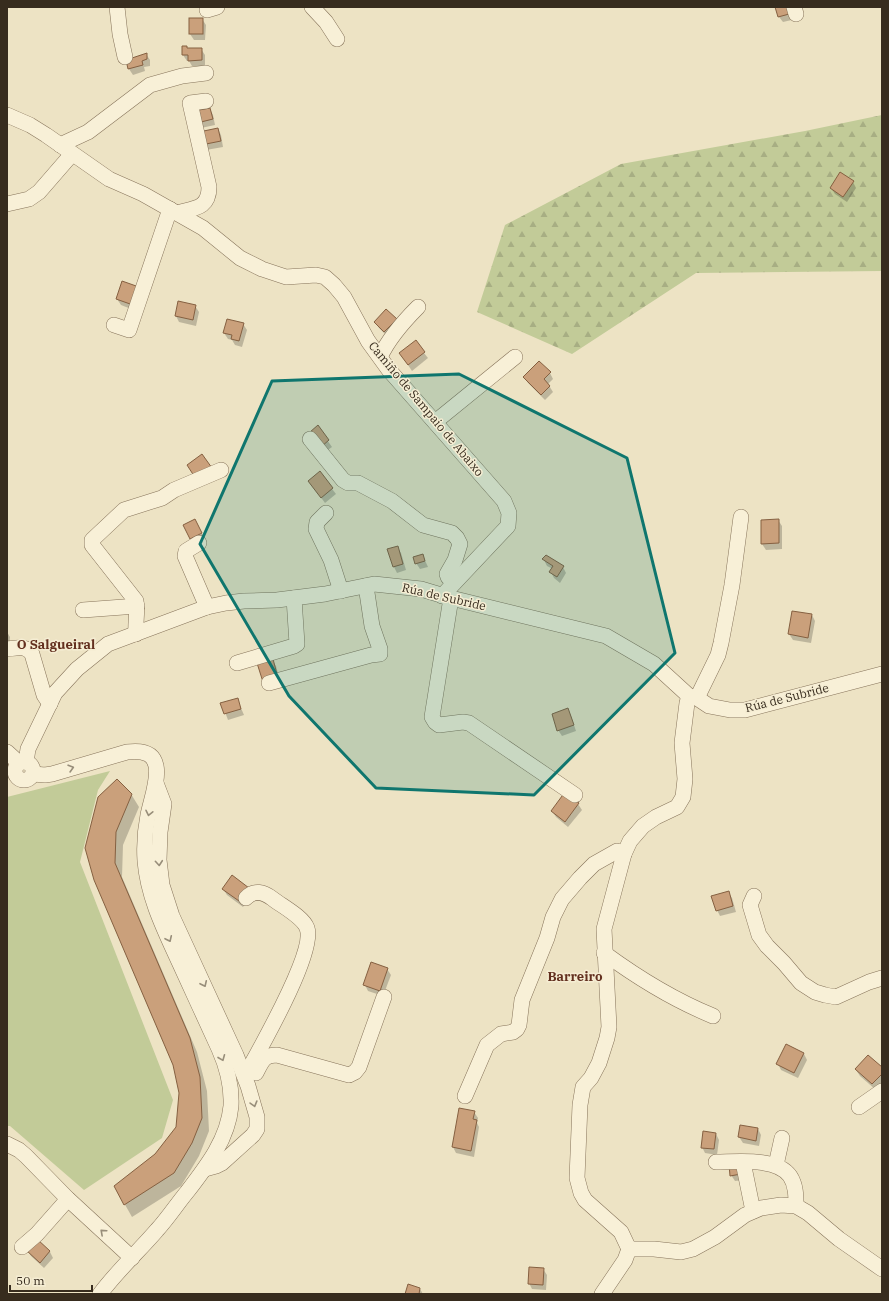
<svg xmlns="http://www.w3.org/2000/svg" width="889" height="1301" font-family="'IBM Plex Serif',serif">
<defs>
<pattern id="forest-firs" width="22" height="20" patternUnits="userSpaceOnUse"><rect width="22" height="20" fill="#c2cb98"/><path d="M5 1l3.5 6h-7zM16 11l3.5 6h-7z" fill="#a7ae83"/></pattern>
</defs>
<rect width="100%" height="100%" fill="#ede3c4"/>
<!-- green -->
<path fill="#c2cb98" d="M110,771L98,790L80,862L173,1100L162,1138L84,1190L10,1126H7V797Z"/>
<!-- forest -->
<path fill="url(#forest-firs)" d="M882,115V271L696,273L572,354L477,312L505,225L621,164L805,131Z"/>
<!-- shadow -->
<g fill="#0003">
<path d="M776,7L796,19L783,22L779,17Z"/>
<path d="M202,19L206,25L205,40H194L190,34Z"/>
<path d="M187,47L188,49H201L205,55V66H192L189,61H187L183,55Z"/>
<path d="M146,54L150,60V66L144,67L145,71L133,75L129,69Z"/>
<path d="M210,109L213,115L215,125L201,128L196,112Z"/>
<path d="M218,129L221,135L223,147L206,150L202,144Z"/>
<path d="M853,182L856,188L847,202L835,194L831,188Z"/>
<path d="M123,282L136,311L121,305L117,299Z"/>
<path d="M179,302L195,306L199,312L196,326L179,322L176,316Z"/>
<path d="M396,320L388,337L379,328L375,322Z"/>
<path d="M243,324L247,330L242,347L235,345L232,340L228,339L224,333Z"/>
<path d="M400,353H424L428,358L412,371Z"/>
<path d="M550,373L553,379L548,384L553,392L545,400L528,383L524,377Z"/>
<path d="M318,427L332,447L325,452Z"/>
<path d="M320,473L336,494L325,503L309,481Z"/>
<path d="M778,520L782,526V549L766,550L762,544V521Z"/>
<path d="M198,526L205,539L194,544L191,538Z"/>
<path d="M397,547L401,553L406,570L397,573L394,567L388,550Z"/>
<path d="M423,556L428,567L420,569L416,563Z"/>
<path d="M544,560L563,567L566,573L560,583L554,578L551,572L553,569L547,566Z"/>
<path d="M812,615L815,621L811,643L793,640L789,634Z"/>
<path d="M7,632L10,637L9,649H7Z"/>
<path d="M272,660L276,666L281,684L267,687Z"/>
<path d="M237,699L244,715L228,720L222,704Z"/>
<path d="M568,710L571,716L576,731L562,736L558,730Z"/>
<path d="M131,794L139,807L123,845L122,877L197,1052L207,1091L209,1131L199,1156L181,1186L132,1217L115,1187L156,1154L177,1127L180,1093L174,1065L95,880Z"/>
<path d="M565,794L578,804L582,810L568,827L556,817L552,811Z"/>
<path d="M223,889L251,894L243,907L227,895Z"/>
<path d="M728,892L732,898L736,912L720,916L717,910Z"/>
<path d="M387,969L391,975L383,996L368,991L365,985Z"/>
<path d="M804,1054L807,1060L798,1078L781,1070L778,1064Z"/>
<path d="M882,1068V1083L876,1090L860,1076L856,1070Z"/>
<path d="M460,1109L474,1112L478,1118L477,1123L479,1127L474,1157L456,1153L453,1147Z"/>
<path d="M758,1129L761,1135L759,1146L743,1143L739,1137Z"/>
<path d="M716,1134L719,1140L717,1155L705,1153L702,1147Z"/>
<path d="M739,1164L744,1180L735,1181L731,1175Z"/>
<path d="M37,1240L50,1252L53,1258L44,1268L31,1256L27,1250Z"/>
<path d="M543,1269L547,1275L546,1290L532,1289L529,1283Z"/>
<path d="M420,1289L423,1294H406Z"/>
</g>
<!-- building -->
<g fill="#caa07b" stroke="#856041">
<path d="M775,7H791L793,13L778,17Z"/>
<rect x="189" y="18" width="14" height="16"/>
<path d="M182,46H187V48H202V60L188,61V55H182Z"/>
<path d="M147,53V59L142,61L143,65L128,69L126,60Z"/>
<path d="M210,108L213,119L197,123L194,111Z"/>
<path d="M218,128L221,141L201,145L199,132Z"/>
<path d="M840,172L854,181L843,197L830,188Z"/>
<path d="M122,281L139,287L133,305L116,299Z"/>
<path d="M178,301L196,305L193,320L175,316Z"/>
<path d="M386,309L397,319L384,332L374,322Z"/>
<path d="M227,319L244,323L239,341L231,339L232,335L223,333Z"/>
<path d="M416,340L425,352L408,365L399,353Z"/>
<path d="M539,361L551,372L544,379L550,386L541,395L523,377Z"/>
<path d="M318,425L329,440L321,447L310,432Z"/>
<path d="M202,454L212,468L196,479L187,465Z"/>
<path d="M320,471L333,488L321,498L308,481Z"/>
<path d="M195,519L202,533L190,539L183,525Z"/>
<path d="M779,519V543L761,544V520Z"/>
<path d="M398,546L403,564L393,567L387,549Z"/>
<path d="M423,554L425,561L415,564L413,557Z"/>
<path d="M546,555L564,566L557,577L549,572L553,566L542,559Z"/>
<path d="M792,611L812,614L808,638L788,634Z"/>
<path d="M273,659L278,678L263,682L257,663Z"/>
<path d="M238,698L241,709L224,714L220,703Z"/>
<path d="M568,708L574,725L557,731L552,714Z"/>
<path d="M117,779L132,794L116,832L115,863L190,1038L200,1077L202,1118L192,1143L174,1173L124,1205L114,1186L155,1154L176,1127L179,1093L173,1065L94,880L85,848L98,797Z"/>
<path d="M565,792L579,803L565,822L551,811Z"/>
<path d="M232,875L249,888L239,901L222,889Z"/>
<path d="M729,891L733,906L716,911L711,896Z"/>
<path d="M371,962L388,968L380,991L363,985Z"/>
<path d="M786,1044L804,1053L794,1073L776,1064Z"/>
<path d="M868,1055L882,1067V1074L872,1084L855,1069Z"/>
<path d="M459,1108L475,1111L473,1119L477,1120L471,1151L452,1147Z"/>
<path d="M740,1125L758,1128L756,1141L738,1137Z"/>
<path d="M703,1131L716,1133L714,1149L701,1148Z"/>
<path d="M740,1163L741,1174L730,1176L729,1164Z"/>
<path d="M37,1239L50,1251L40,1263L26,1250Z"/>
<path d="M529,1267L544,1268L543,1285L528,1284Z"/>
<path d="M408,1284L420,1288L419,1294H405Z"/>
</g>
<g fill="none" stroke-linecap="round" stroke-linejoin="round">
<!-- minor casing -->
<g stroke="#87745b" stroke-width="16">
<g id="minor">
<path d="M117,7L120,34L125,57"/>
<path d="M312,7L326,22L337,39"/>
<path d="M794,7L796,14"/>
<path d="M207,10L217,7"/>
<path d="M7,115L30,125L46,135L109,179L143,194L203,228L240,258L262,269L286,277L316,275L325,277L334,285L344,297L368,341L389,370L504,501L509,513L508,526L442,596"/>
<path d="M60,145L88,132L150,85L182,76L206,73"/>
<path d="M7,204L29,199L39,192L72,154"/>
<path d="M177,213C194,208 209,209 209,187L190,103L206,101"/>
<path d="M114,325L129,330L170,209"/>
<path d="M380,357C389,338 403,322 418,307"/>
<path d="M435,422L515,357"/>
<path d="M310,439L343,480L348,483H358L392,501L423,525L452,533L457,538L460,544L455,560L447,574L448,577L454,583"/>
<path d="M326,513L317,522L316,529L331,560L341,591"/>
<path d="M199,543L186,551L185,556L207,607"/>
<path d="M451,598L432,717L435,722L439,725L463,722L469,723L575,795"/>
<path d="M83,610L137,606"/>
<path d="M136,634C135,622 138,612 136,601L92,545V540L124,510L162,498L174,490L221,470"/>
<path d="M7,649C17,648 26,645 32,654L44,695L50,704"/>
<path d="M237,663L294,646L297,644L294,598"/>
<path d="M269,683L371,655L380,654V649L372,626L366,586"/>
<path d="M697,698L718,655L721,643L732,585L741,517"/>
<path d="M7,752L19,763"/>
<circle cx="24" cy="771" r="9"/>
<path d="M26,762L28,749L55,693L77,669L108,644L207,607L226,603L244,601L277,600L325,594L374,584L421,589L451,598L606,636L654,664L689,696L697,698L709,706L730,710H745L882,674"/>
<path d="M33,774L45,775L52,774L127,752C173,746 153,790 148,815C145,830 144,846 145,861C148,898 165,931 180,964C193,992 206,1021 219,1049C227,1067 232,1086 231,1106C228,1139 207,1166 187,1192C177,1204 168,1218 157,1230C139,1251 117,1271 100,1294"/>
<path d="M156,783L164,804L160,832L159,860L162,885L172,916L236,1055L248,1086L257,1117V1129L253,1135L222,1163L216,1166L205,1169"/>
<path d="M754,896L750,905L759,935L767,946L784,963L801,983L815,992L825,995L836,997L869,982L882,978"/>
<path d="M604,953C638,978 674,1000 713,1016"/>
<path d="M256,1073C262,1062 263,1055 277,1055L349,1075L355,1072L359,1067L384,997"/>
<path d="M245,1076C258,1052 316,952 307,928C303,917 282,906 273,899C264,892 254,889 246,898"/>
<path d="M465,1096L487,1045L501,1034L513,1032L517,1029L519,1025L522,1000L547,938L553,917L562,899L580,878L594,864L617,851L624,854"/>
<path d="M859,1107L882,1091"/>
<path d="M7,1144L19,1150L26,1156L68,1199L132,1258"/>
<path d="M716,1162C736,1162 777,1157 790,1176C796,1185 796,1196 796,1206"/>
<path d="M743,1162L753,1211"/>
<path d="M776,1165L782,1138"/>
<path d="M22,1247L37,1234L68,1199"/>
<path d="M629,1249L621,1232L585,1200L581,1193L577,1178L580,1105L583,1087L591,1078L599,1063L607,1038L609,1027L604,929L624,854L630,841L643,826L656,817L677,807L683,797L685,779L682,743L687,703L689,696"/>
<path d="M629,1249H654L681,1252L693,1249L715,1237L745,1215L761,1208L781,1205L796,1206L808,1213L839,1239L882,1269"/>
<path d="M602,1294L625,1260L629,1249"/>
</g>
</g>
<!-- minor -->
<use href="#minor" stroke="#f8f0d7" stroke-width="15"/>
</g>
<!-- one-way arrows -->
<defs><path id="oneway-chevron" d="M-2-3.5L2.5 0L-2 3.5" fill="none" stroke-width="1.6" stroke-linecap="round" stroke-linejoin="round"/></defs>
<g stroke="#988e7a">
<use href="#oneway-chevron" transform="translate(71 768) rotate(-16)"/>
<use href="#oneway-chevron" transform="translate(149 813) rotate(102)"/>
<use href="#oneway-chevron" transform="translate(159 863) rotate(85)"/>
<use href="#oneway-chevron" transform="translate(169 939) rotate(65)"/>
<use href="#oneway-chevron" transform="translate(204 984) rotate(65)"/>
<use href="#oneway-chevron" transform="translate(222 1058) rotate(68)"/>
<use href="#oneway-chevron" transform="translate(254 1104) rotate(74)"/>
<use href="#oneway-chevron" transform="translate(103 1232) rotate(-138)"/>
</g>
<!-- marked area -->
<path fill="#0f766e" fill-opacity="0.2" stroke="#0f766e" stroke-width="3" stroke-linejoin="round" d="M459,374L627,458L675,653L534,795L376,788L289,696L200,544L272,381Z"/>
<g text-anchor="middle" stroke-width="3" stroke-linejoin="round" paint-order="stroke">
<!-- street labels -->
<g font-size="12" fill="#372c1e" stroke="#f5edd3">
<text transform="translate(426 409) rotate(50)" y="4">Camiño de Sampaio de Abaixo</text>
<text transform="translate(444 597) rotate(13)" y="4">Rúa de Subride</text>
<text transform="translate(787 698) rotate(-14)" y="4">Rúa de Subride</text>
</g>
<!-- neighbourhood labels -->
<g font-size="13" font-weight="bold" fill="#63301f" stroke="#f5edd3">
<text x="56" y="649">O Salgueiral</text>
<text x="575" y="981">Barreiro</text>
</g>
</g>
<!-- border -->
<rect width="889" height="1301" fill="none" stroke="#372c1e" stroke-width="16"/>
<!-- scale -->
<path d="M10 1285v6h82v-6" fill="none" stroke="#372c1e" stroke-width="2"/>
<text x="16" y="1285" font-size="12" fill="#372c1e" stroke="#f5edd3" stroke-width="3" paint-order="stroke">50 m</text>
</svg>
